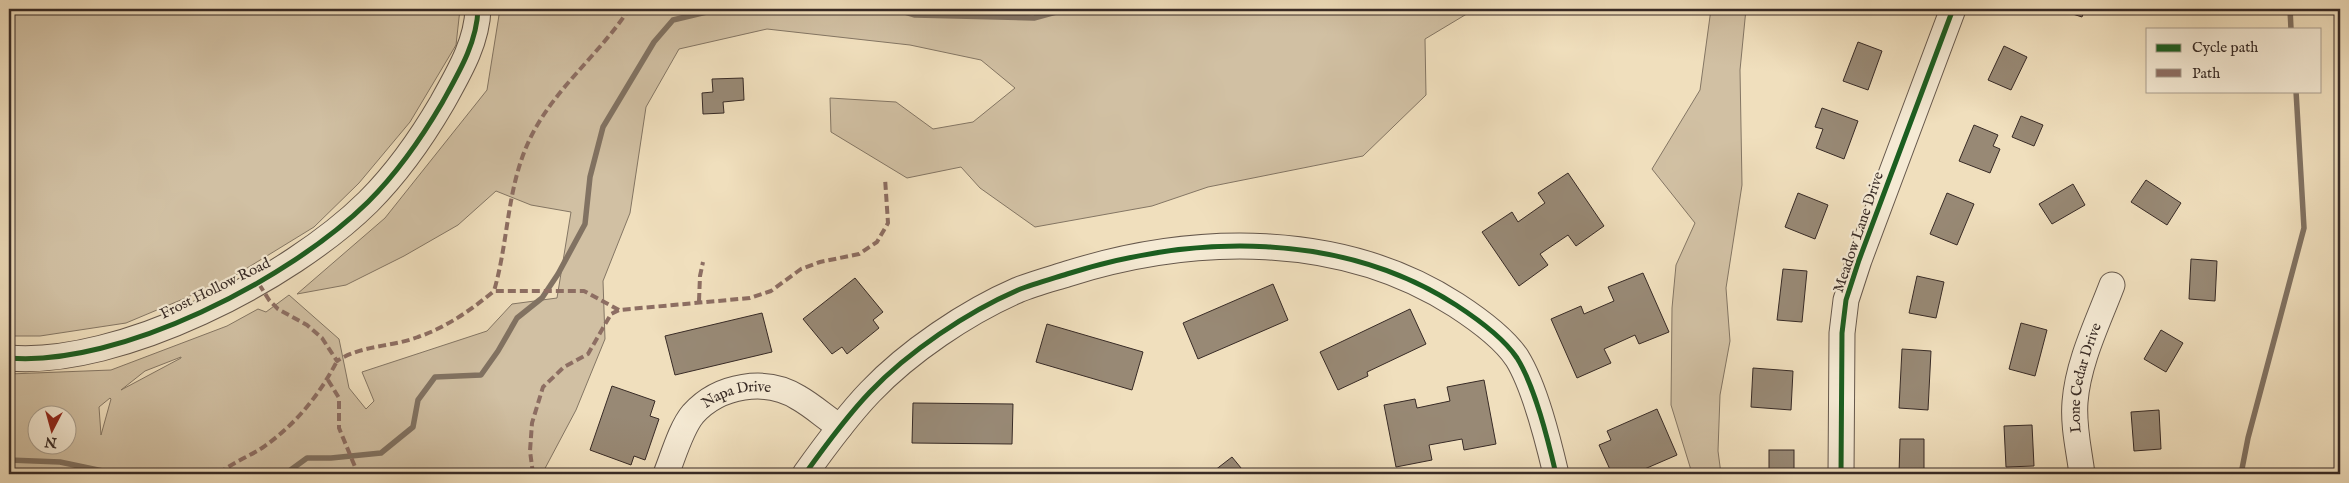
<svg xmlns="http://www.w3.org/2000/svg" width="2349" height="483" font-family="'IM FELL English',serif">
<rect width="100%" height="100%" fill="#f0dfbd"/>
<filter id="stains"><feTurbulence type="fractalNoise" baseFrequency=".004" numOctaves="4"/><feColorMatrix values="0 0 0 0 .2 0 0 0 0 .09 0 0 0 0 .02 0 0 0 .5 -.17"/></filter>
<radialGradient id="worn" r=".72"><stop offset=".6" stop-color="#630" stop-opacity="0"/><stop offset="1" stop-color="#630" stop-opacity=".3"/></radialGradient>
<!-- green -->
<g fill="#d1c0a3" stroke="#847664" fill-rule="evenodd">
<path d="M9,9H460L456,45L410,122L359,183L314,227L226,281L126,323L40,336H9Z"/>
<path d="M500,9H1475L1425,39L1426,95L1363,156L1208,187L1152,206L1035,227L980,188L961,167L907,178L831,132L830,98L896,102L933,129L973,122L1015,88L981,60L910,45L767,29L679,49L646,107L630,213L603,281L605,339L576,410L542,474H9V374L111,370L227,326L258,309L266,312L289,295L339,339L349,388L366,409L374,401L362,372L487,331L512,304L557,298L571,212L531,205L496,191L458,225L404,256L346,285L297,294L385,218L487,90ZM181,357V358L121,390L145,371ZM110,398L111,399L101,435L99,407ZM38,416H68V446H38Z"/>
<path d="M1711,9H1746L1740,70L1742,185L1726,288L1730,341L1720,395L1718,451L1721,474H1688L1691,470L1671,405L1672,308L1676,265L1695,223L1652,169L1700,90Z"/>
</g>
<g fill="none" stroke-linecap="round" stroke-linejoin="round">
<!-- stream -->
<g stroke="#817262" stroke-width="5.5">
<path d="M895,9L915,15L1034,18L1067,9"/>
<path d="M2290,9L2291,29"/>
<path d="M9,460L60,462L117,474"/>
<path d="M285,474L307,458H331L381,453L413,427L418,400L435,377L481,375L498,351L517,318L542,298L558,274L585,224L590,177L603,127L654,42L673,20L719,9"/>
<path d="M2241,474L2248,438L2304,228L2296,91"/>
</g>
</g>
<!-- building -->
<g fill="#988975" stroke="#382b26">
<path d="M2057,9H2085L2082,17Z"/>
<path d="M1858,42L1882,51L1868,90L1843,81Z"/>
<path d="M2004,46L2027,57L2011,90L1988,80Z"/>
<path d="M743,78L744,100L723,102L724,113L703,114L702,93L713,92L712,79Z"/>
<path d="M1822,108L1858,121L1844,159L1816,148L1823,129L1815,127Z"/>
<path d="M2021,116L2043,125L2034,146L2012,137Z"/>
<path d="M1974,125L1998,135L1993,146L2000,149L1990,173L1959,161Z"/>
<path d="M1568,173L1604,226L1576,246L1568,235L1540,254L1548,265L1519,286L1482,232L1512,212L1518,222L1545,203L1538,193Z"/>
<path d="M2146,180L2181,203L2167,225L2131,202Z"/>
<path d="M2073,184L2085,205L2052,224L2039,204Z"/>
<path d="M1798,193L1828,205L1815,239L1785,227Z"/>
<path d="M1947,193L1974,204L1957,245L1930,234Z"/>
<path d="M2191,259L2217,261L2215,301L2189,299Z"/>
<path d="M1783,269L1807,271L1802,322L1777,320Z"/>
<path d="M1643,273L1669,332L1639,344L1635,335L1604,349L1611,363L1577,378L1551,319L1581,306L1584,314L1614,301L1608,287Z"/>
<path d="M1917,276L1944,282L1936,318L1909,313Z"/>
<path d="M855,278L883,312L873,320L879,328L847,354L842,347L832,354L803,319Z"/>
<path d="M1273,284L1288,320L1198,359L1183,323Z"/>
<path d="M1410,309L1426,344L1367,372L1368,376L1338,390L1320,352Z"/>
<path d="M762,313L772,352L675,375L665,336Z"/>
<path d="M2021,323L2047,330L2035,376L2009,369Z"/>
<path d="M1047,324L1143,352L1132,390L1036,362Z"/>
<path d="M2161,330L2183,343L2166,372L2144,359Z"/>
<path d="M1902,349L1931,351L1928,410L1899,408Z"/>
<path d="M1753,368L1793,371L1791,410L1751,407Z"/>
<path d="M1484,380L1496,444L1464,450L1462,439L1429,445L1432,460L1396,467L1384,405L1415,399L1417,408L1450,401L1447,387Z"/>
<path d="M612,386L655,401L650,416L659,419L645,460L634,456L631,465L590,450Z"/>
<path d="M913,403L1013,404L1012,444L912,443Z"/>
<path d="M1657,409L1677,455L1633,474H1612L1599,445L1611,440L1607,431Z"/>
<path d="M2159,410L2161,449L2134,451L2131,412Z"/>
<path d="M2032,425L2034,466L2006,467L2004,426Z"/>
<path d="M1900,439H1924V474H1899Z"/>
<rect x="1769" y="450" width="25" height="24"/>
<path d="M1232,457L1246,474H1210Z"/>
</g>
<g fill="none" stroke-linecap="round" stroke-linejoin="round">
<!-- minor casing -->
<g stroke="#66584c" stroke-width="27">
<g id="minor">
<path d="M9,358C120,367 290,279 368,202C397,173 421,139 442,103C458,74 477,43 478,9"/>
<path id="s1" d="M666,474C673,457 681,428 693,414C719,385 766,377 799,398C813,406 826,418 840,427"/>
<path d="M805,474C825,446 846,417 870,392C908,352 967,312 1018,290C1033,284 1051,279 1067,274C1194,234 1341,231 1456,305C1476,318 1503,337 1517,358C1535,387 1548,440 1556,474"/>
<path d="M1841,474L1842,333L1846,300L1859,260L1953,9"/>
<path id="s2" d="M2082,474C2079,450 2073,426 2075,402C2078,362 2098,322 2112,285"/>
</g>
</g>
<!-- minor -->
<use href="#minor" stroke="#f5ead4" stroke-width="25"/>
<!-- quiet -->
<g stroke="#8d6e63" stroke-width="4" stroke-dasharray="8 4" stroke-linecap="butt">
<path d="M666,9L667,10"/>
<path d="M259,284L269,300L278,309L307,325L322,338L337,361C361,345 392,347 418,337C447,327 471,310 494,291"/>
<path d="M699,301L700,276L703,262"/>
<path d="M619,310L584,291H494C510,236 506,181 535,129C560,84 601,52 629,9"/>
<path d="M328,380L339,398V428L358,474"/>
<path d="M219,474C231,463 248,457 262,448C294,426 319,396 337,361"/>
<path d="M533,474L530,451L532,423L543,387L564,367L588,354L611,314L619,310L750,298L771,291L801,269L820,262L859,254L877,242L888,223L885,178"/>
</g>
<!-- cycleway casing -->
<g stroke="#f5ead4" stroke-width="8">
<g id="cycleway">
<path d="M9,358C120,367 290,279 368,202C397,173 421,139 442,103C458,74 477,43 478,9"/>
<path d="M805,474C825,446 846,417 870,392C908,352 967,312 1018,290C1033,284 1051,279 1067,274C1194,234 1341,231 1456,305C1476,318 1503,337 1517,358C1535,387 1548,440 1556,474"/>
<path d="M1841,474L1842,333L1846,300L1859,260L1953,9"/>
</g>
</g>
<!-- cycleway -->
<use href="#cycleway" stroke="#1b5e20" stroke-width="5"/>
</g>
<g text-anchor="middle" stroke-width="4.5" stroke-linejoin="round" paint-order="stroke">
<!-- street labels -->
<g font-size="15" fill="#382b26" stroke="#f5ead4">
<text transform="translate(1858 232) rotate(-71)" y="5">Meadow Lane Drive</text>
<text transform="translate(215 288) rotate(-26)" y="5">Frost Hollow Road</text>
<text dy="5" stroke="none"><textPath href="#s2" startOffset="98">Lone Cedar Drive</textPath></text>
<text dy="5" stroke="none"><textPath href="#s1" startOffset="116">Napa Drive</textPath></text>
</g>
</g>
<!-- margin -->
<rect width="2349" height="483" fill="none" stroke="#f0dfbd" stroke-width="30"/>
<rect x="10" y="10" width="2329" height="463" fill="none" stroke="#382b26" stroke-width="2.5"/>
<rect x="15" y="15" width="2319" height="453" fill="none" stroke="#382b26"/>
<!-- legend -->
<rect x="2146" y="28" width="175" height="65" fill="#f5ead4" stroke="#a99e8e"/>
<rect x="2156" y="44" width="25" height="8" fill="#1b5e20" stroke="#a99e8e"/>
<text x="2192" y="52" font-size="15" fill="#382b26">Cycle path</text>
<rect x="2156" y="69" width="25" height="8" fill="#8d6e63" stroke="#a99e8e"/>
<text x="2192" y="78" font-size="15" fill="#382b26">Path</text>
<!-- north arrow -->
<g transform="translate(52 430) rotate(186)"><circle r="24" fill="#f5ead4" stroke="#a99e8e"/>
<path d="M0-4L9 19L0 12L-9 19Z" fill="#8f2418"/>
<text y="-8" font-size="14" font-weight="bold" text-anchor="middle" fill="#382b26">N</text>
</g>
<rect width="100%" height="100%" filter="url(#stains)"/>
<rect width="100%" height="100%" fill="url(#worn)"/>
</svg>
